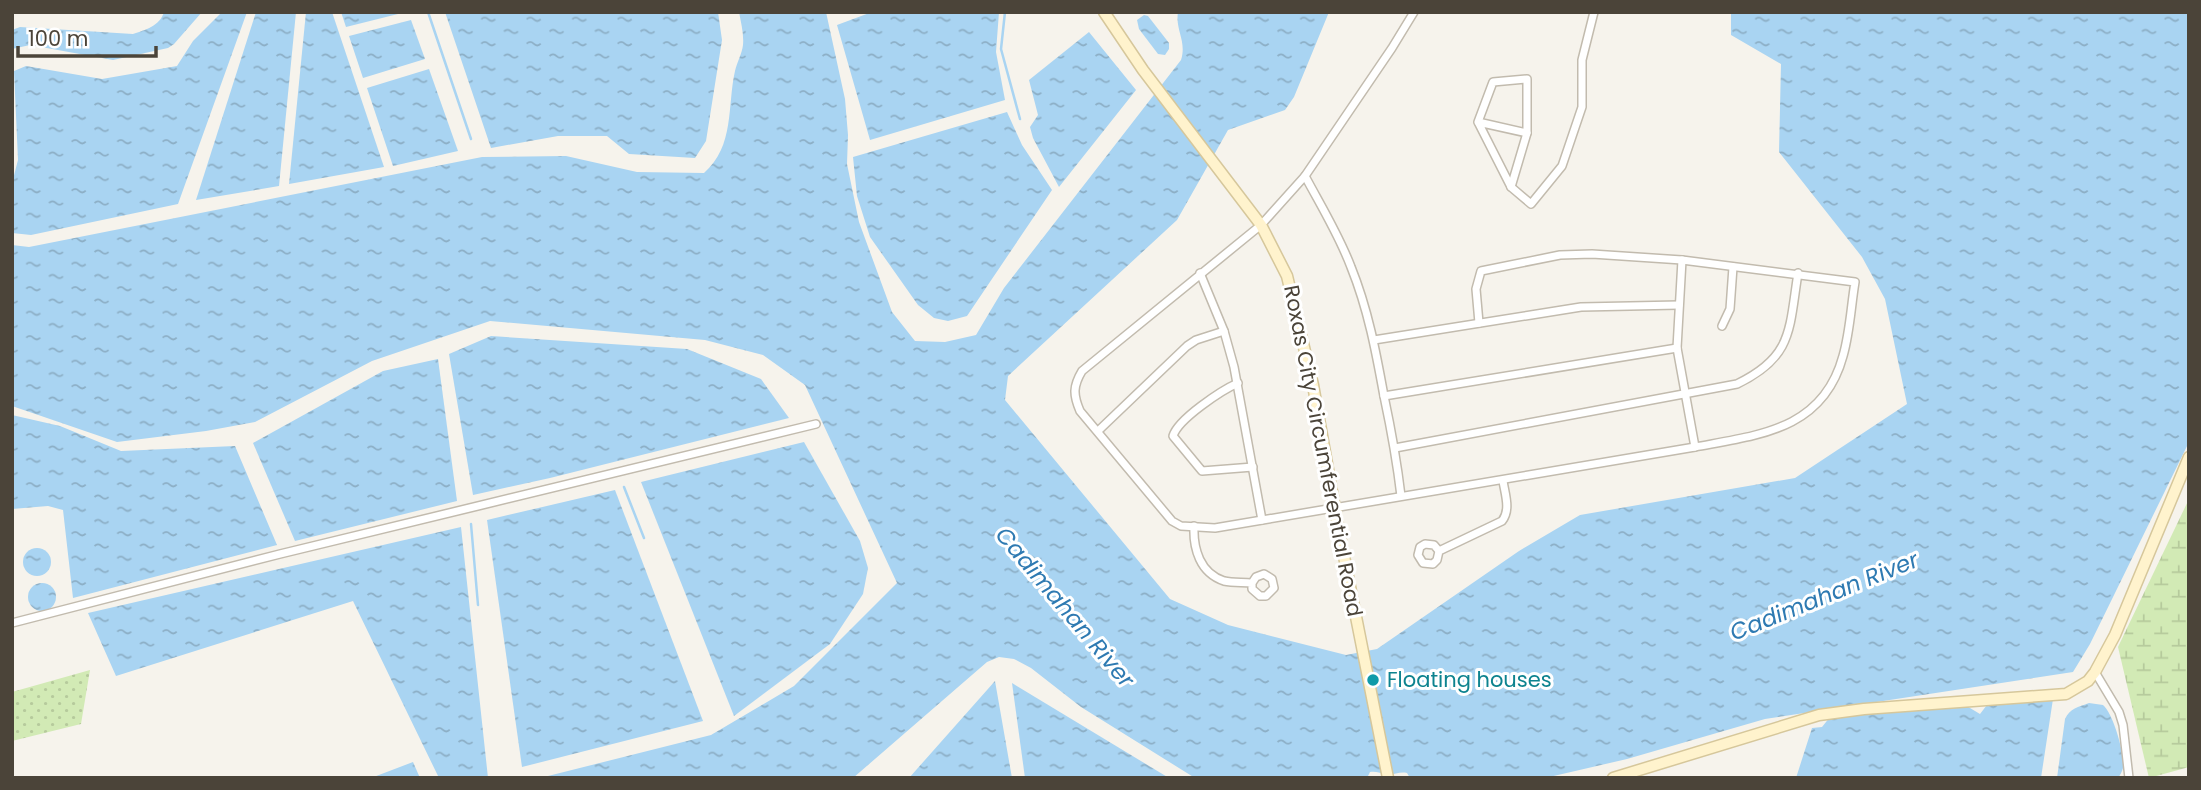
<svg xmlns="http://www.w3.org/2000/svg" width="2201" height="790" font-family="Poppins,sans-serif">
<defs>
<pattern id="green-dots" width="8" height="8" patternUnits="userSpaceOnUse" patternTransform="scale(1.75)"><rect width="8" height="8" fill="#d2eab5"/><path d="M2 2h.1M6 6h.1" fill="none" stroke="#b6ca9c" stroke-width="1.8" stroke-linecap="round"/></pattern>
<pattern id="wetland-marsh" width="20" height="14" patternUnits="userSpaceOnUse" patternTransform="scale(1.75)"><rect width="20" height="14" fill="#d2eab5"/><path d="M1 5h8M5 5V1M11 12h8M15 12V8" fill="none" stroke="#b6ca9c"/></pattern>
<pattern id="water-ripples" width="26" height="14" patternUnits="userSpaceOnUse" patternTransform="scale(1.75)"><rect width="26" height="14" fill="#a9d4f2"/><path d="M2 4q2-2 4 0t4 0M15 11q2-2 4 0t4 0" fill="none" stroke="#8caec5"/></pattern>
</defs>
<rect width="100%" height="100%" fill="#f6f3ec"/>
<!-- green -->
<path fill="url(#green-dots)" d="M90,670L81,724L12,741V692Z"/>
<!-- wetland -->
<path fill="url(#wetland-marsh)" d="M2189,499V767L2149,778L2118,647Z"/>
<!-- water -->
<g fill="url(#water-ripples)">
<path d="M164,12H202L174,44L168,48L113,60L30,45L12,49V30L20,27L133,34C145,30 160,26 164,12Z"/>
<path d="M222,12H247L178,204L31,235L12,233V183L18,160L14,71L26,66L102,79L177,66L193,41Z"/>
<path d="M256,12H296L279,186L196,200Z"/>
<path d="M306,12H332L384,167L289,184Z"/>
<path d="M341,12H406L346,27Z"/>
<path d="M445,12H718L722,40L706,141L695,158L629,154L607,136H558L491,148Z"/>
<path d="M739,12H826L845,99L848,135L847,164L859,222L892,312L915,341L945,342L976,335L1004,288L1181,60C1187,41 1175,30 1178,12H1329L1294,97L1285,110L1228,130L1177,220L1008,376L1005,400L1170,599L1228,625L1346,655L1377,649L1519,551L1580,515L1795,478L1907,404L1885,299L1862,257L1779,152L1781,64L1731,35V12H2189V442L2090,644L2073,672L1765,719L1627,759L1545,778H1410L1407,773C1399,771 1393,776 1385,774C1379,773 1376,771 1370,772L1367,778H1195L1081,707L1031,668L1014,659L999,657L987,662L853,778H540L711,735L794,686L897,583L805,385L763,355L705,340L490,321L372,361L255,422L206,431L117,442L12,406V245L29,247L482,157L566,156L637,172L704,173C735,146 727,106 735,71C737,62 742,54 743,45C744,34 741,23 739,12Z"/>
<path d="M872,12H999L996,52L1005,100L870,140L837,25Z"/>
<path d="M1144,15L1148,16L1169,43V49L1165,55L1158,54L1139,29L1137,20Z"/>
<path d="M411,20L425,59L363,78L349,36Z"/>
<path d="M1089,32L1136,90L1059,187L1033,138L1030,127L1038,115L1029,80Z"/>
<path d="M429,69L458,151L393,166L367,88Z"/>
<path d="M1007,112L1022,145L1052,190L967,316L948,321L934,318L918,305L870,237L857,196L853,157Z"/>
<path d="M491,336L687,349L761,379L789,418L550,478L473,495L449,354Z"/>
<path d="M438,359L457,501L295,541L253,443L383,371Z"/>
<path d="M12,415L60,426L121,451L235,446L277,545L73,598L63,510L48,506L12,509Z"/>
<path d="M804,442L860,541L868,568L863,594L830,644L734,716L641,482Z"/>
<path d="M615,490L703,721L522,767L487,520Z"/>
<path d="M461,527L488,778H439L353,601L116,676L88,613Z"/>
<circle cx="37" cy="562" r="14"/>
<circle cx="42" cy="597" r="14"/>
<path d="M995,681L1012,778H908H909Z"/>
<path d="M1012,683L1169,778H1025Z"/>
<path d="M2053,699L2041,778H1796L1812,728L1822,727L1830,717L1960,702L1980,714L1990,701Z"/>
<path d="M2089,703L2103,705C2113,713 2125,754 2123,768C2122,772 2120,775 2118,778H2057L2065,719C2070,708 2078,707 2089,703Z"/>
<path d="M413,762L420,778H371Z"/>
</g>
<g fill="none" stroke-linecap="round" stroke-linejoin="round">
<!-- stream -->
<g stroke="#a9d4f2" stroke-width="2.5">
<path d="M428,12L471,139"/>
<path d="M1005,12L1001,49L1020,119"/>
<path d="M624,487L644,538"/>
<path d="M471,524L478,605"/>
</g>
<!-- minor casing -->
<g stroke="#c2bbae" stroke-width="10">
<g id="minor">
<path d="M1414,12L1392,48L1305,176L1261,225L1082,371C1073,386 1073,395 1080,411L1172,521L1181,526L1215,528L1695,447C1759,435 1823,430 1843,356C1850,332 1851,306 1855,282L1682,260L1592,254L1560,255L1481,271L1476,289L1479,323"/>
<path d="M1478,122L1527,133V79L1493,82L1478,122L1511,187L1531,204L1562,166L1582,107V60L1594,12"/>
<path d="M1305,176C1321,206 1339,235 1351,267C1368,309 1376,352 1384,396C1391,429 1397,462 1401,496"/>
<path d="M1511,187L1527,133"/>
<path d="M1682,260L1677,348L1695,447"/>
<path d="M1200,273L1224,331L1234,367L1262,520"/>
<path d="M1722,326L1730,309L1733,267"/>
<path d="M1374,340L1581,307L1679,305"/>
<path d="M1238,383C1222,390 1178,419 1173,436L1202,471L1253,467"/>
<path d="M1384,396L1677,348"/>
<path d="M1098,431L1187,346L1196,340L1224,331"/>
<path d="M1395,448L1737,384C1793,357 1789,330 1798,273"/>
<path d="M1194,526C1193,549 1200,573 1224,581C1233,583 1243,582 1252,583L1256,577L1264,574L1272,579L1274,588L1266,596H1260L1252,589V583"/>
<path d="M1439,551L1434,545L1425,544L1420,547L1418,555L1423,563L1433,564L1437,560L1439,551L1502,521C1511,510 1505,494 1503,481"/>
<path d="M12,623L280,554L816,424"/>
<path d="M2095,672L2119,712L2123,725L2129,778"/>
</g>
</g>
<!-- secondary casing -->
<g stroke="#d6c79b" stroke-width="13">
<g id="secondary">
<path d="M1104,12L1143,70L1261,225L1287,276L1313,385L1339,531L1388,778"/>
<path d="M1613,778L1819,715L1864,709L2066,694L2088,681L2095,672L2115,635L2189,457"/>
</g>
</g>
<!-- minor -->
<use href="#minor" stroke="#fff" stroke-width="7"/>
<!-- secondary -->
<use href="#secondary" stroke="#fff3cd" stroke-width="10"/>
</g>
<!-- markers -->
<circle fill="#0f9aa8" stroke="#fff" stroke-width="2.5" cx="1373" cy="680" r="7"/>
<g text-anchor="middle" stroke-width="6" stroke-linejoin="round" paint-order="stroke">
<!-- street labels -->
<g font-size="21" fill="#4b4439" stroke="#fff">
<text transform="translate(1323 451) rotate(79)" y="7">Roxas City Circumferential Road</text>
</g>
<!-- culture labels -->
<g font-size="21" fill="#0d838f" stroke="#fff" text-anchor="start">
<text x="1387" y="687">Floating houses</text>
</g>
<!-- water labels -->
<g font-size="23" font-style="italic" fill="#2e7ab2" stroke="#fff">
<text transform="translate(1824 596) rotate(-22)" y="8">Cadimahan River</text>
<text transform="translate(1065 607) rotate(50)" y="8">Cadimahan River</text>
</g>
</g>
<!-- border -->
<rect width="2201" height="790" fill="none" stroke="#4b4439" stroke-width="28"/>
<!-- scale -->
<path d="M18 46v10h138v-10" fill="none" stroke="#4b4439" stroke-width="3.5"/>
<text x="28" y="46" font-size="21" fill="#4b4439" stroke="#ffffff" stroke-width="5" paint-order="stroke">100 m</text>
</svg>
